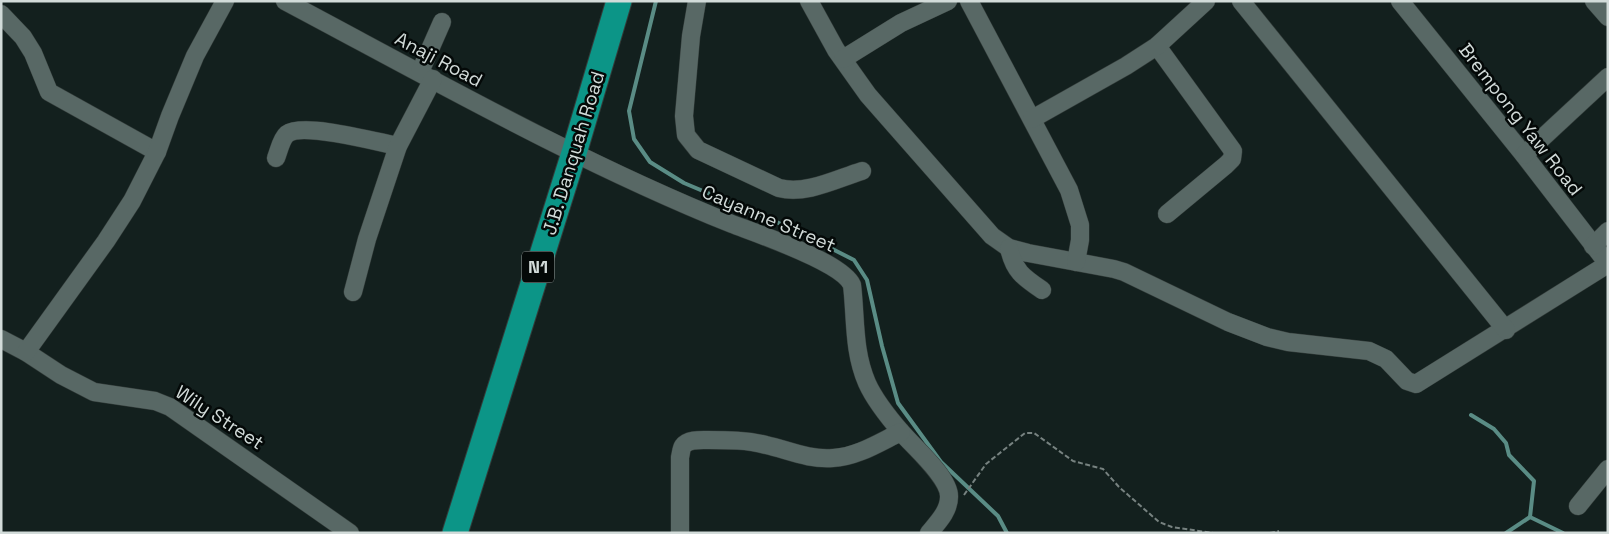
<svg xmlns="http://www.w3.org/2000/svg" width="1609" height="534" font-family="'Space Grotesk',sans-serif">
<rect width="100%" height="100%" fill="#13201e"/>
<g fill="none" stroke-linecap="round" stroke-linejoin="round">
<!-- stream -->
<g stroke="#5a8c85" stroke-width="4">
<path d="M656,1L629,111L634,139L650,162L684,183L793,229L854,260L867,280L882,346L898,403L941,462L998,516L1007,533"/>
<path d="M1471,415L1494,429L1506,443L1509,455L1534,481L1530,517L1563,533"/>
<path d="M1506,533L1530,517"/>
</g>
<!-- minor casing -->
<g stroke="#333c3a" stroke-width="19">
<g id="minor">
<path d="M285,1C432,79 578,162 732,224C758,234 842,262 852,285C856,318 853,351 867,383C875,401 889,418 902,433C914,447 950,478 949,497C949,511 938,522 929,533"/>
<path d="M697,1L691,36L684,116L686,135L698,150L779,188C806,195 836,179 862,171"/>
<path d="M809,1L836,50L868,95L992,236L1009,248L1028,253L1114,269L1124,272L1228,322L1267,337L1288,342L1369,351L1386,359L1407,381L1416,384L1608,264L1524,155L1400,1"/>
<path d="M969,1L1069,190L1080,225V240L1076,262"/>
<path d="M1241,1L1506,330"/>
<path d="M1594,1L1608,17"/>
<path d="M1,14L23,37L33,53L49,92L157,152"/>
<path d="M1157,46L1233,151L1232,159L1226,165L1167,214"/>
<path d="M843,59L901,23L948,1"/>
<path d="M420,72L442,22"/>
<path d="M1032,119L1126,66L1157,46L1206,1"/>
<path d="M1524,155L1608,77"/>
<path d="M276,158C279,151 281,139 287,134C303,122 377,142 398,146"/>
<path d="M1593,246L1608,231"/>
<path d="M1009,248C1014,271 1023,277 1042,290"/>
<path d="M353,292L367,239L398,146L433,79"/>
<path d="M1,339L26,352L61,375L94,392L155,401L170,407L350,533"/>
<path d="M26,352L106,241L132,201L157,152L170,116L195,56L225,1"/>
<path d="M1578,506L1608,469"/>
<path d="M680,533V457C681,454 681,449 683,446C688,439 701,440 708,440C728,440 747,440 766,445C788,450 809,460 833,458C857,457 880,442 901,432"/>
</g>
</g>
<!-- highway casing -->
<g stroke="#333c3a" stroke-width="27">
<path id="highway" d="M455,533L574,153L619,1"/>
</g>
<!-- path -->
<g stroke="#778280" stroke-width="2" stroke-dasharray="5 2.5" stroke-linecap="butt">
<path d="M964,495L986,464L1025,433H1034L1073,461L1103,469L1119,487L1159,522L1172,527L1213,533"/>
<path d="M1270,533L1279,531"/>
</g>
<!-- minor -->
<use href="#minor" stroke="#586865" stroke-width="18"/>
<!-- highway -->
<use href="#highway" stroke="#0c9587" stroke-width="25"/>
</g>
<g text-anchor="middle" stroke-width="5" stroke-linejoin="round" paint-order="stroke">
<!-- shield labels -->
<rect fill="#040908" stroke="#949c9a" stroke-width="1" x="522" y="251.5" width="32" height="31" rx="4"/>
<g font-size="18" font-weight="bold" fill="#d2dbd9">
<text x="538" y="273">N1</text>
</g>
<!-- street labels -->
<g font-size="19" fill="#d2dbd9" stroke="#040908">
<text transform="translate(439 59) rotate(28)" y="7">Anaji Road</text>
<text transform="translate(1521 119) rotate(52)" y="7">Brempong Yaw Road</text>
<text transform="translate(573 153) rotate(-73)" y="7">J.B. Danquah Road</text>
<text transform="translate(769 218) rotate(23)" y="7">Cayanne Street</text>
<text transform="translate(220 417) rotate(33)" y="7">Wily Street</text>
</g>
</g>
<!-- border -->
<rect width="1609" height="534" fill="none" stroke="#d2dbd9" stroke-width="5"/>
</svg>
